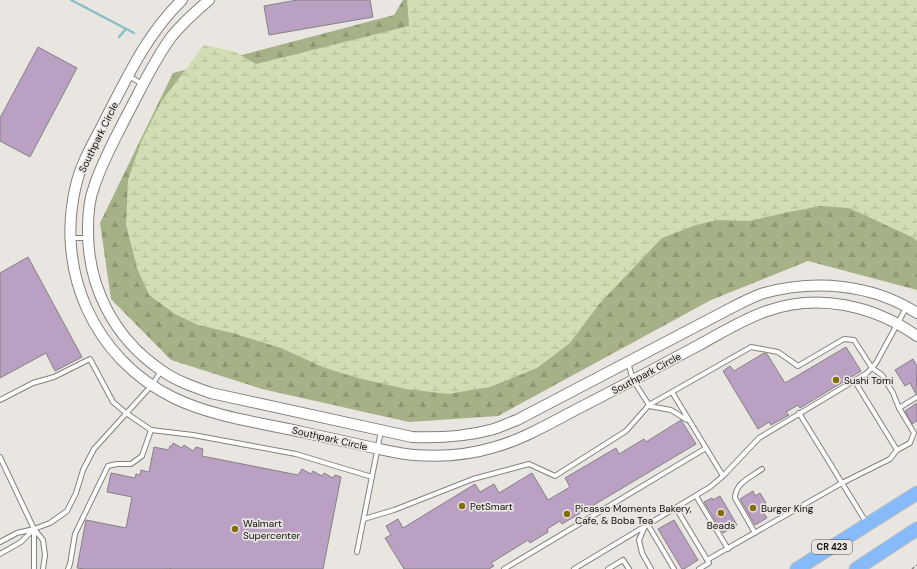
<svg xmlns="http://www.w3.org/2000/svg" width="917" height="569" font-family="'DM Sans',sans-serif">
<defs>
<pattern id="forest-firs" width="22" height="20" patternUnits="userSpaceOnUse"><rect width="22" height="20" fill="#a7b188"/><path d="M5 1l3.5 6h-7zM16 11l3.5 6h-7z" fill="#8f9774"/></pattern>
<pattern id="wetland-marsh" width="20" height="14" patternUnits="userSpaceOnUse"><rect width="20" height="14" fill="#d3ddb4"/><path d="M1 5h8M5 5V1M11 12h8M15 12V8" fill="none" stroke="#b4bc9a"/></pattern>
</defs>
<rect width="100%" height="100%" fill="#e9e5e1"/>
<!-- forest -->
<path fill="url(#forest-firs)" d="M403,0H917V290L808,261L711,300L498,416L409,422L262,389L171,360L111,299L100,223L173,73L394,15Z"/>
<!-- wetland -->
<path fill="url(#wetland-marsh)" d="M407,0H917V241L914,238L849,208L821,206L789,212L749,221L717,220L696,225L662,238L600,303L570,343L537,368L490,387L448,394L406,389L358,378L325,368L281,348L232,333L198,325L175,314L149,295L137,268L126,225L128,180L141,142L161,102L204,45L233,51L256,64L409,26Z"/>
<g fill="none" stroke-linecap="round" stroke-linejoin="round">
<!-- stream -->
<g stroke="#89c0c5" stroke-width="2.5">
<path d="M71,0L134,33"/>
<path d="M119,37L126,29"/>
</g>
</g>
<!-- building -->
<g fill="#baa0c2" stroke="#858286">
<path d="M297,0H370L373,17L269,35L264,6Z"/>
<path d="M38,47L77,68L30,157L0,141V118Z"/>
<path d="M28,257L82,357L55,371L46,353L0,378V273Z"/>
<path d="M846,347L861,371L800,408L798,405L786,412L789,415L771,425L769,422L758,429L723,371L730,366L734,371L764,353L767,354L785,383Z"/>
<path d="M913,359L917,366L916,394L910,383L905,386L895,370Z"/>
<path d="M917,403V421L912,424L905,411Z"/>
<path d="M681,420L696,444L562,524L560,521L547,529L548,532L530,543L528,540L491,563L494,566L489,569H404L385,538L391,535L386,526L398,519L403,528L475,484L480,492L494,484L499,493L532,473L548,500L570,487L565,478L616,448L619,454L644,439L646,442Z"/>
<path d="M173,443L182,448L184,445L193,451L196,447L203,449L202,456L298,475L302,469L311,474L313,471L322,476L324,473L333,478L335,475L341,477L323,569H173L167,568V569H85L77,568L86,520L126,528L132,497L107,492L111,473L135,478L136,474L140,475L141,470L149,472L154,447L169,450L170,446H172Z"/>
<path d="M753,491L755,496L760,493L766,503L760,507L767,518L755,525L740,499Z"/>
<path d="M720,496L737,525L723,533L704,502L712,498L713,500Z"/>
<path d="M674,520L698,560L684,569H682L658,529Z"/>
</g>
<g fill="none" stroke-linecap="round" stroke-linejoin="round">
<!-- service casing -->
<g stroke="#84817d" stroke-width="6">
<g id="service">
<path d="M129,76L142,84"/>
<path d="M72,238H88"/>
<path d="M628,362L633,380L649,405"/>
<path d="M672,392L723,476"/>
<path d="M0,400L33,383L54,377L90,359L113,402L126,413L151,430L142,456L131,464H117L108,466L75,534L70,564L68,569"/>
<path d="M649,406L671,410L687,420"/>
<path d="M899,408L917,397"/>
<path d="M799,413L866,522"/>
<path d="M151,430L193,435L296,454L372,477"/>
<path d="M0,457L34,529L43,540L45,555L43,569"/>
<path d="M696,496L728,549"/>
<path d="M676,508L709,563L699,569"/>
<path d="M364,519L394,510L473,479L529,464L555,476L626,431L649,405L751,347L778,352L798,366L844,339L854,340L872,368L882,375L893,393L899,408L914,433L910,443L897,450"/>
<path d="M648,525L674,569"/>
<path d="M645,526L639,540L642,553L651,569"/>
<path d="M34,530V569"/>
<path d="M755,533L735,498C735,483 751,477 762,469"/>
<path d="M0,542L17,533L34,529L50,523L67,511L76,493L83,470L94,449L152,385L161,371"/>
<path d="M357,552L381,431"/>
<path d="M0,554L21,542L33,530"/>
<path d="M707,560L842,483L890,459L897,450L854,380"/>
<path d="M504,569L706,448"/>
<path d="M574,569L710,487L723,476L759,438L867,373L876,363L906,308"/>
<path d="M608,569L623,560L629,569"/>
</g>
</g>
<!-- tertiary casing -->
<g stroke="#84817d" stroke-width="12">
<g id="tertiary">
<path d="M182,0C146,35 127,78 104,122C94,142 81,163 76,185C55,271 94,359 174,398C211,416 261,423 302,432C325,437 347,442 370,447C384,450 399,454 414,455C441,457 469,455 495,447C527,438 557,419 587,404C624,385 662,365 699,345C721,333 743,319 767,311C818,293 873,305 917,336"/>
<path d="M209,0C196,11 183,23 172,36C154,60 141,89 127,115C115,139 102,162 94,187C89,200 88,215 88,228C87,286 114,338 161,370C176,381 194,387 211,393L412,437C439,438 464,437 490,430C499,428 508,423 517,420L733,307C743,302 754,296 764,293C815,279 872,284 917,313"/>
</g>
</g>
<!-- trunk casing -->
<g stroke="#c1c0c0" stroke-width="15">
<g id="trunk">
<path d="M797,569L917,493"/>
<path d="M856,569L917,529"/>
</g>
</g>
<!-- path -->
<path stroke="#898683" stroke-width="1.5" stroke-dasharray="3 2" stroke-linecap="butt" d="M912,569L917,565"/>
<!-- service -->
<use href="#service" stroke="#fff" stroke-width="4"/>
<!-- tertiary -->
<use href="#tertiary" stroke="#fff" stroke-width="10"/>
<!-- trunk -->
<use href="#trunk" stroke="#86baf8" stroke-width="13"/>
</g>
<!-- markers -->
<g fill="#846e0c" stroke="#e9e5e1" stroke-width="1.5">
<circle cx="836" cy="380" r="4"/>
<circle cx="462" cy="506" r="4"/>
<circle cx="753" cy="508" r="4"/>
<circle cx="721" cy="513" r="4"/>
<circle cx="567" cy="514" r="4"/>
<circle cx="235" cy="529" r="4"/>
</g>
<g text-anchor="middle" stroke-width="3.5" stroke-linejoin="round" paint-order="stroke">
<!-- shield labels -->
<rect fill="#e9e5e1" stroke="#504e4d" stroke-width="1" x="812" y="540" width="40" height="14" rx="3"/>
<g font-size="9" font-weight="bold" fill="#0f0e0d">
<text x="832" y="550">CR 423</text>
</g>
<!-- street labels -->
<g font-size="10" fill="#0f0e0d" stroke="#e9e5e1">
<text transform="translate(98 137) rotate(-64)" y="4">Southpark Circle</text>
<text transform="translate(646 373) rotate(-28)" y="4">Southpark Circle</text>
<text transform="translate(330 438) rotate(13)" y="4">Southpark Circle</text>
</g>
<!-- poi labels -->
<g font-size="10" fill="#0f0e0d" stroke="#e9e5e1" text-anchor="start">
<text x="844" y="384">Sushi Tomi</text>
<text x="470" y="510">PetSmart</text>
<text x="575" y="512">Picasso Moments Bakery,<tspan x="575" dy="12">Cafe, &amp; Boba Tea</tspan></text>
<text x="761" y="512">Burger King</text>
<text x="243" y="527">Walmart<tspan x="243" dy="12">Supercenter</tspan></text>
<text x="721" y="529" text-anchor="middle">Beads</text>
</g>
</g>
</svg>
